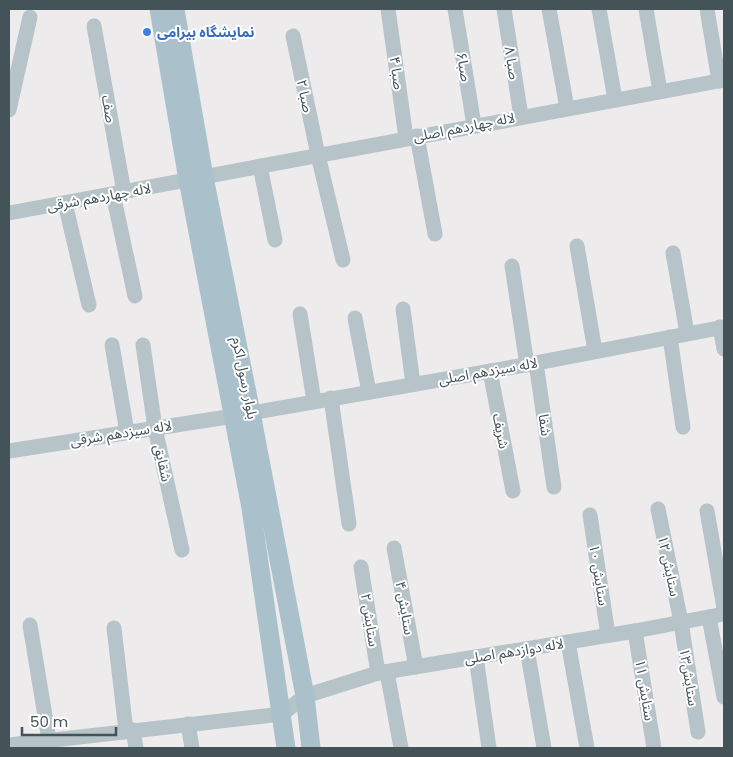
<svg xmlns="http://www.w3.org/2000/svg" width="733" height="757" font-family="Poppins,'Noto Sans Arabic',sans-serif">
<rect width="100%" height="100%" fill="#eeebec"/>
<g fill="none" stroke-linecap="round" stroke-linejoin="round">
<!-- minor -->
<g stroke="#b6c3c8" stroke-width="15">
<path d="M388,9L406,138"/>
<path d="M455,9L474,125"/>
<path d="M504,9L521,116"/>
<path d="M549,9L567,108"/>
<path d="M599,9L615,99"/>
<path d="M646,9L660,91"/>
<path d="M707,9L719,81"/>
<path d="M94,26L124,192"/>
<path d="M293,36L318,155L343,260"/>
<path d="M9,110L30,17"/>
<path d="M417,136L435,234"/>
<path d="M260,166L275,240"/>
<path d="M113,194L135,296"/>
<path d="M65,203L89,305"/>
<path d="M9,213L724,80"/>
<path d="M577,246L595,351"/>
<path d="M673,253L687,333"/>
<path d="M512,266L527,365"/>
<path d="M403,309L413,384"/>
<path d="M300,314L314,401"/>
<path d="M355,318L369,392"/>
<path d="M720,327L724,349"/>
<path d="M670,337L683,427"/>
<path d="M112,345L127,432"/>
<path d="M143,345L155,428L182,550"/>
<path d="M536,363L554,487"/>
<path d="M490,371L513,491"/>
<path d="M331,398L349,524"/>
<path d="M9,451L234,416L536,363L724,327"/>
<path d="M658,509L681,622L698,732"/>
<path d="M707,511L724,608"/>
<path d="M590,515L608,635"/>
<path d="M394,548L416,667"/>
<path d="M361,567L378,673"/>
<path d="M709,617L724,697"/>
<path d="M30,625L49,740"/>
<path d="M114,628L126,731"/>
<path d="M635,631L654,748"/>
<path d="M568,642L587,748"/>
<path d="M527,649L544,748"/>
<path d="M476,657L489,748"/>
<path d="M387,672L401,748"/>
<path d="M188,724L192,748"/>
<path d="M133,730L136,748"/>
<path d="M9,745L282,714L305,696L378,673L635,631L724,614"/>
</g>
<!-- major -->
<g stroke="#aac1cb" stroke-width="19">
<path d="M159,9L188,180L251,508L286,748"/>
<path d="M175,9L204,177L251,413L305,696L311,748"/>
</g>
</g>
<!-- markers -->
<circle fill="#3f7fe0" stroke="#fff" stroke-width="2" cx="147" cy="32" r="5"/>
<g text-anchor="middle" stroke-width="4" stroke-linejoin="round" paint-order="stroke">
<!-- shop labels -->
<g font-size="14" font-weight="bold" fill="#366cbe" stroke="#fff" text-anchor="start">
<text x="157" y="37">نمایشگاه بیرامی</text>
</g>
<!-- street labels -->
<g font-size="14" fill="#445358" stroke="#fff">
<text transform="translate(512 63) rotate(81)" y="5">صبا ۸</text>
<text transform="translate(464 67) rotate(80)" y="5">صبا۶</text>
<text transform="translate(397 73) rotate(82)" y="5">صبا ۴</text>
<text transform="translate(305 96) rotate(78)" y="5">صبا ۲</text>
<text transform="translate(109 109) rotate(80)" y="5">صف</text>
<text transform="translate(464 127) rotate(-11)" y="5">لاله چهاردهم اصلی</text>
<text transform="translate(99 197) rotate(-10)" y="5">لاله چهاردهم شرقی</text>
<text transform="translate(488 371) rotate(-10)" y="5">لاله سیزدهم اصلی</text>
<text transform="translate(245 378) rotate(79)" y="5">بلوار رسول اکرم</text>
<text transform="translate(545 425) rotate(82)" y="5">شفا</text>
<text transform="translate(501 431) rotate(79)" y="5">شریف</text>
<text transform="translate(121 433) rotate(-9)" y="5">لاله سیزدهم شرقی</text>
<text transform="translate(163 463) rotate(78)" y="5">شقایق</text>
<text transform="translate(669 566) rotate(78)" y="5">ستایش ۱۲</text>
<text transform="translate(599 575) rotate(81)" y="5">ستایش ۱۰</text>
<text transform="translate(405 608) rotate(80)" y="5">ستایش ۴</text>
<text transform="translate(370 620) rotate(81)" y="5">ستایش ۲</text>
<text transform="translate(514 651) rotate(-9)" y="5">لاله دوازدهم اصلی</text>
<text transform="translate(689 677) rotate(81)" y="5">ستایش۱۳</text>
<text transform="translate(645 690) rotate(81)" y="5">ستایش ۱۱</text>
</g>
</g>
<!-- border -->
<rect width="733" height="757" fill="none" stroke="#445358" stroke-width="20"/>
<!-- scale -->
<path d="M22 727v8h94v-8" fill="none" stroke="#445358" stroke-width="2.5"/>
<text x="30" y="727" font-size="15" fill="#445358" stroke="#ffffff" stroke-width="4" paint-order="stroke">50 m</text>
</svg>
